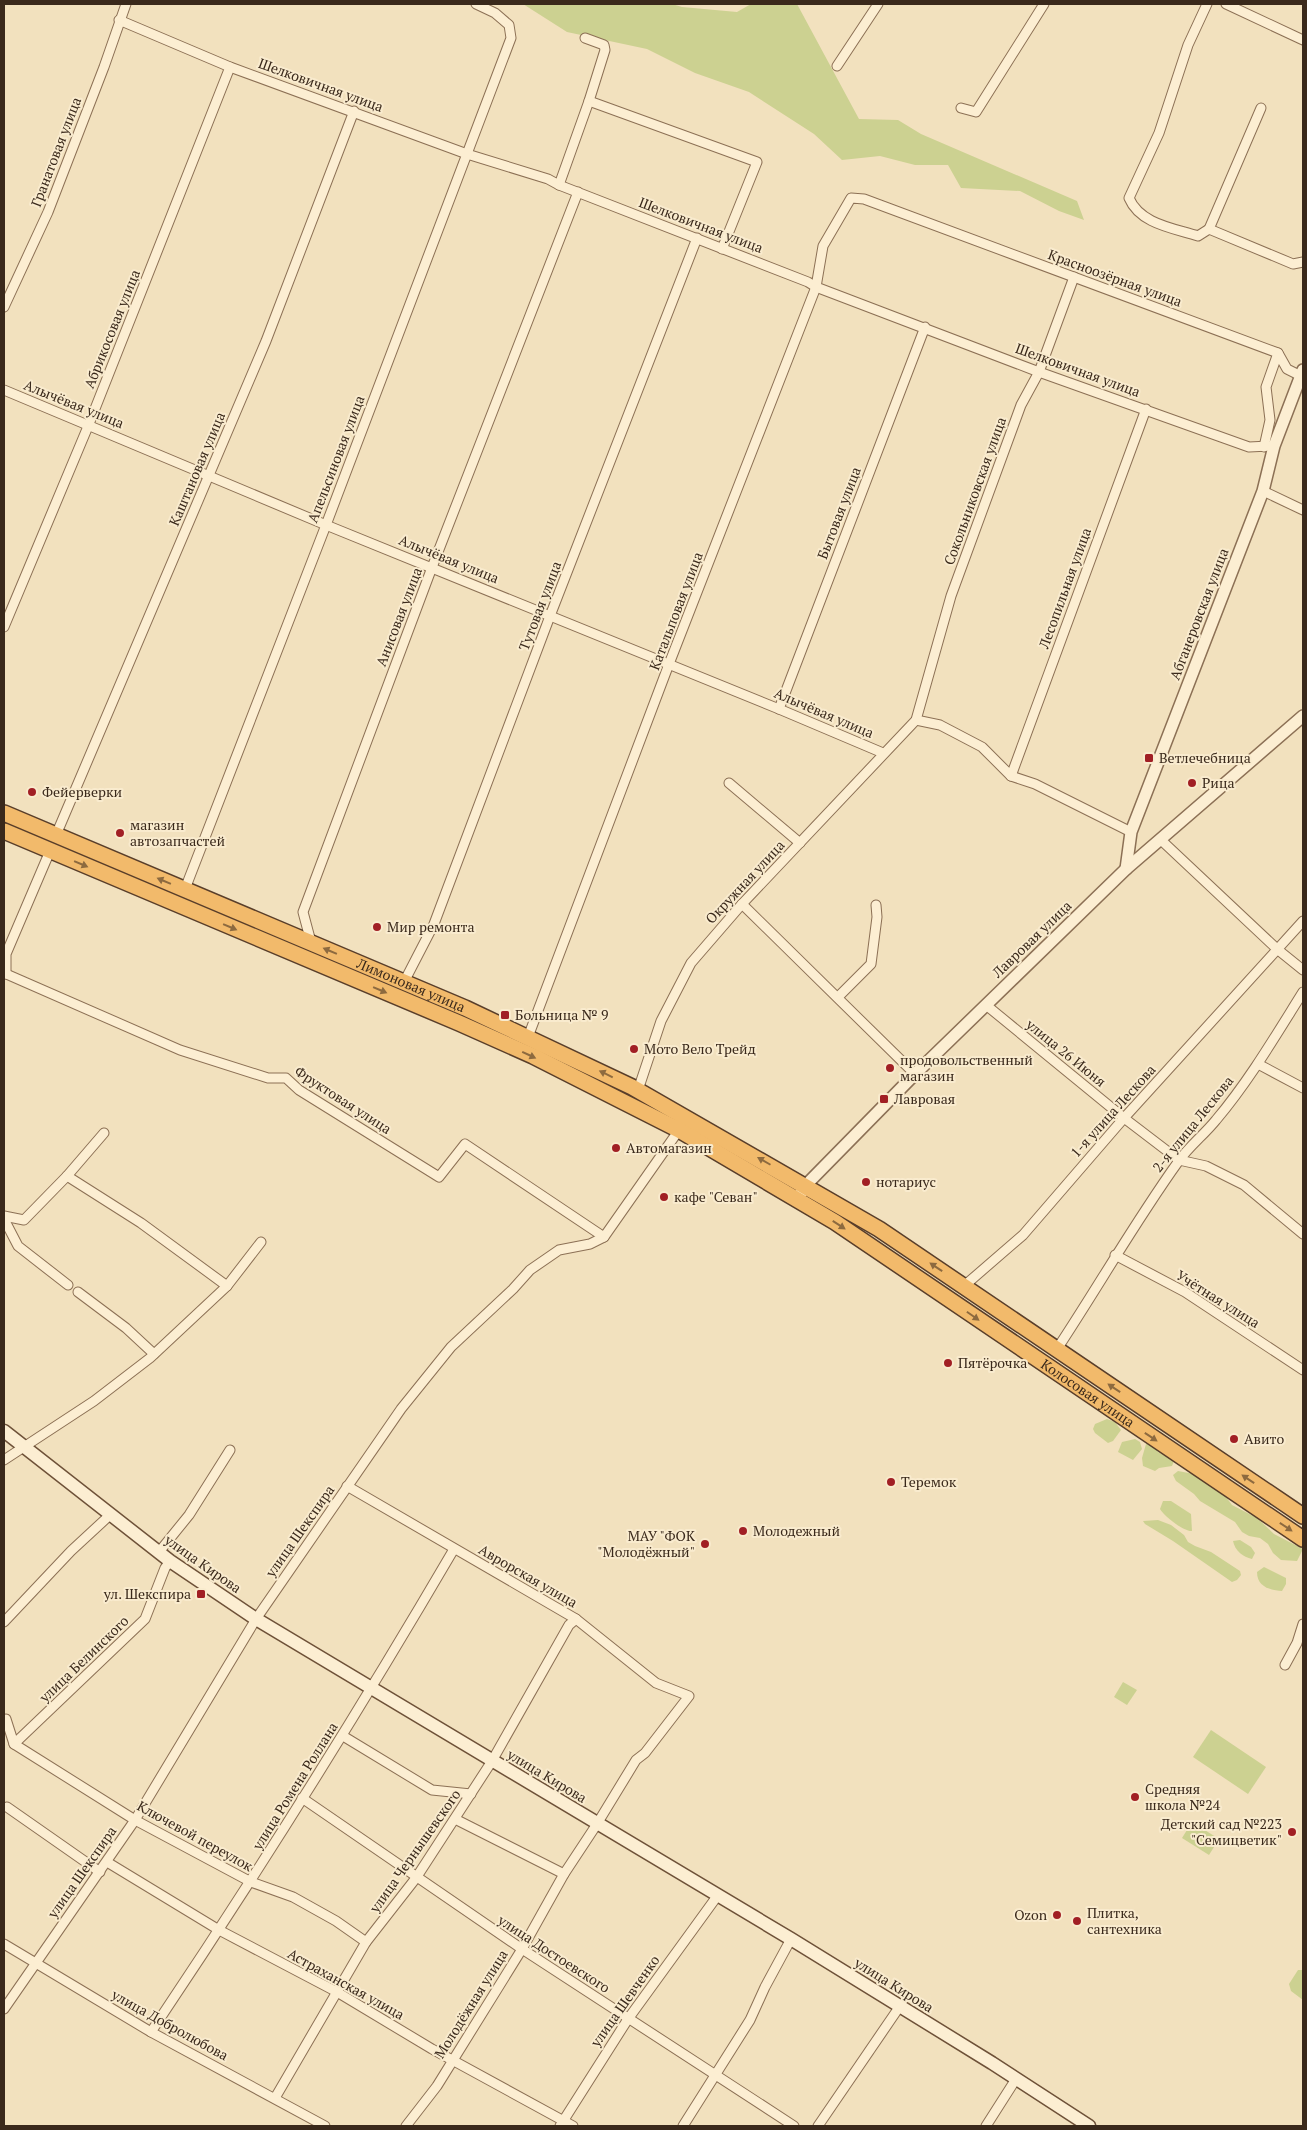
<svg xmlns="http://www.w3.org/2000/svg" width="1307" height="2130" font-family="'PT Serif',serif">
<rect width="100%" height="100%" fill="#f2e1be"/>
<!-- green -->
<g fill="#ccd191">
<path d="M523,4H672L682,7L737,12L751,4H797L859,119L898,120L921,134L1077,201L1084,220L1059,211L1020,191L961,188L948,165H915L880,156L842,160L814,134L749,92L695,73L647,49L567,32Z"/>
<path d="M1107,1419L1115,1422L1121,1430L1113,1441L1108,1443L1095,1433L1093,1429L1095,1424Z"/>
<path d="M1135,1439L1140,1442L1142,1449L1133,1460L1118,1452L1122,1442Z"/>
<path d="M1146,1444L1154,1445L1158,1452L1174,1461L1172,1466L1159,1468L1155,1471L1143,1466L1142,1458Z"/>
<path d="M1178,1471L1194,1474L1226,1497L1232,1505L1257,1518L1274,1534L1303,1549L1297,1561L1281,1560L1273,1553L1268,1544L1260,1538L1249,1536L1242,1532L1235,1522L1200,1501L1194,1494L1176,1481L1173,1475Z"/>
<path d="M1163,1501H1171L1191,1514L1192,1531C1184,1532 1164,1516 1160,1509Z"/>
<path d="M1158,1520L1171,1525L1184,1535L1188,1542L1195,1546L1211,1552L1240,1571L1241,1575L1237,1580L1232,1582L1173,1541L1145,1524L1143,1521Z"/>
<path d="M1240,1540L1251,1547L1255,1553L1252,1559C1243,1557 1235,1551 1233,1541Z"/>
<path d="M1264,1567L1286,1578V1584L1282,1591C1270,1590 1257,1587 1257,1572Z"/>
<path d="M1123,1682L1137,1690L1127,1705L1114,1697Z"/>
<path d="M1211,1730L1266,1767L1248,1794L1193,1757Z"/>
<path d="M1192,1822L1219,1839L1209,1855L1182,1838Z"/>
<path d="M1298,1970H1303V2000L1291,1991L1289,1984Z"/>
</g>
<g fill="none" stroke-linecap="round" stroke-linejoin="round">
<!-- minor casing -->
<g stroke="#8c7055" stroke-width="11">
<g id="minor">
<path d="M1207,4L1188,45L1159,133L1129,198C1140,224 1173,228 1198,236L1209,229L1293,264L1303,262"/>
<path d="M1226,4L1303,40"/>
<path d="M119,20L230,67L467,154L548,179L559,185L808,282L816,287L1039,372L1249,447L1269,446"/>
<path d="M837,66L878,4"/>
<path d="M589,101L757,162L722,249"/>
<path d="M961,108L976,112L1044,4"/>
<path d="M559,185L589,101L605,50L604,45L585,38"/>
<path d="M1209,229L1261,108"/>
<path d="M4,307L48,212L104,67L126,4"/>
<path d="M1278,353L1287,369L1301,376"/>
<path d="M4,390L326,525L779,709L883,753"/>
<path d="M1263,491L1303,510"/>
<path d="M4,627L89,424L230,67"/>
<path d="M779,709L925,327"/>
<path d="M916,720L940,725L982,747L1011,776L1035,784L1131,832"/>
<path d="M1011,776L1146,409"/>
<path d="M729,783L800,843"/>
<path d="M56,835L266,341L354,111"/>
<path d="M1161,840L1277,949L1303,970"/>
<path d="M185,889L326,525L511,38L509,25L495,13L476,4"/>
<path d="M742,904L915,1074"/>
<path d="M311,942L303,912L431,570L578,192"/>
<path d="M4,973L180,1050L268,1078H286L299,1090L439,1177L465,1144L604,1237"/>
<path d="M6,974V954L50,851"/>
<path d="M404,982L434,924L550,616L697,238"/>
<path d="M838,997L871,964L877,917L876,905"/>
<path d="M986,1005L1124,1118L1179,1160L1206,1166L1244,1185L1303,1234"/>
<path d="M528,1037L669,664L816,287L823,246L851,198L864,199L1278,353L1266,387L1270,420L1264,447"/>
<path d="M1258,1064L1303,1088"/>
<path d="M638,1090L661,1021L691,963L742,904L916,720L951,596L1021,405L1039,372L1074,277"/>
<path d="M67,1176L141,1223L227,1286"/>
<path d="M4,1216L24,1220L67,1176L104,1133"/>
<path d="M4,1219L18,1246L68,1285"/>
<path d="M1115,1255L1185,1292L1303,1370"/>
<path d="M964,1286L1023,1235L1124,1118L1303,921"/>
<path d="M78,1292L126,1328L154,1354"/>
<path d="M1057,1349C1098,1287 1135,1222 1178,1162C1189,1146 1204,1135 1216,1120C1249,1081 1276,1035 1303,992"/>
<path d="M4,1460L94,1401L150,1358L227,1286L261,1242"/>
<path d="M347,1486L576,1619L656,1683L689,1696L645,1753L636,1760L597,1824L564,1874L522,1949L437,2086L406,2126"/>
<path d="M159,1552L189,1515L230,1450"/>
<path d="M4,1622L71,1551L111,1514"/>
<path d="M1285,1665L1297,1643L1303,1624"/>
<path d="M6,1719L14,1744L145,1619L165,1568L170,1561"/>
<path d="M343,1736L432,1790L471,1794"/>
<path d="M14,1744L135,1820L251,1882L293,1897L336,1921L366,1942"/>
<path d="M302,1798L522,1949L794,2126"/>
<path d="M7,1807L100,1872"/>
<path d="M455,1819L564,1874"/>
<path d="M107,1862L219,1930L337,1992L432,2049L573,2126"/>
<path d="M4,1944L151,2032L325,2126"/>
<path d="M4,2009L135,1820L256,1619L401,1409L451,1347L513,1289L530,1270L559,1250L590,1244L604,1237L679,1130"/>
<path d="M151,2032C257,1874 358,1713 454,1549"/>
<path d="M275,2098L366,1942L416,1878L492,1761L569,1625L576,1619"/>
<path d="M560,2126L628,2019L718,1895"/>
<path d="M683,2126L750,2020L765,1987L791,1939"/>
<path d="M818,2126L900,2006"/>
<path d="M986,2126L1016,2079"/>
</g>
</g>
<!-- tertiary casing -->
<g stroke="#8c7055" stroke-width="14">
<g id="tertiary">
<path d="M1126,869L1131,832L1263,491L1274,446L1303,370"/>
<path d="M801,1193L806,1185L915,1074L1126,869L1303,716"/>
</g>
</g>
<!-- secondary casing -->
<g stroke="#6e5138" stroke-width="15">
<path id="secondary" d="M4,1431L170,1561L256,1619L791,1939L992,2063L1089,2126"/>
</g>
<!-- trunk casing -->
<g stroke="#593e2a" stroke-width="18">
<g id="trunk">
<path id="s1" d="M4,813L465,1008L632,1087L879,1229L1303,1516"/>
<path id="s2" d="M4,831L459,1023L533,1056L679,1130L835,1222L1303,1539"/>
</g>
</g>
<!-- minor -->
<use href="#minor" stroke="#fceed2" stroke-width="9"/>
<!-- tertiary -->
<use href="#tertiary" stroke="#fceed2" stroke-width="11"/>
<!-- secondary -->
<use href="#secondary" stroke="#fceed2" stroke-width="12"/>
<!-- trunk -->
<use href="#trunk" stroke="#f2ba6b" stroke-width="15"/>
</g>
<!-- one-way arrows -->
<defs><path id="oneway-solid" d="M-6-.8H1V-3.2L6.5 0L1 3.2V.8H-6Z" transform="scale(1.25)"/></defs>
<g fill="#8d6a3f">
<use href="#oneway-solid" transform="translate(81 864) rotate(23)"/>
<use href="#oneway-solid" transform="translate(164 881) rotate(-157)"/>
<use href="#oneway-solid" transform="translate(230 927) rotate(23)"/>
<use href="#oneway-solid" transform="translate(330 951) rotate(-157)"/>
<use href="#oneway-solid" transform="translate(380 990) rotate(23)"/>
<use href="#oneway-solid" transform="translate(529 1055) rotate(25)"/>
<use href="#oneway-solid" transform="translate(606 1074) rotate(-154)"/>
<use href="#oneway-solid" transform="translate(764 1161) rotate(-150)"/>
<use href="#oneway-solid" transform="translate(839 1225) rotate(33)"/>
<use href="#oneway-solid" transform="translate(936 1267) rotate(-146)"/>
<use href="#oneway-solid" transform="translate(973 1316) rotate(35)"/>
<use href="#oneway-solid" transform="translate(1114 1388) rotate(-146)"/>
<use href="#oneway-solid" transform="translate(1151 1437) rotate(34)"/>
<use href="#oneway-solid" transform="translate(1248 1479) rotate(-146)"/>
<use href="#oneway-solid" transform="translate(1286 1527) rotate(34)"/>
</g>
<!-- markers -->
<g fill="#a11f24" stroke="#f9ebce" stroke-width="2">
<rect x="1144" y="753" width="10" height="10" rx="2.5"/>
<circle cx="1192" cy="783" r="5"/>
<circle cx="32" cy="792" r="5"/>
<circle cx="120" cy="833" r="5"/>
<circle cx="377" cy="927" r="5"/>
<rect x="500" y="1010" width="10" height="10" rx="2.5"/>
<circle cx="634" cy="1049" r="5"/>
<circle cx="890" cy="1068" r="5"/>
<rect x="879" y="1094" width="10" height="10" rx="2.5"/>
<circle cx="616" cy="1148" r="5"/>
<circle cx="866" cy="1182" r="5"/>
<circle cx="664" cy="1197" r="5"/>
<circle cx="948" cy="1363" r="5"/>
<circle cx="1234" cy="1439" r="5"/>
<circle cx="891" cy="1482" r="5"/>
<circle cx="743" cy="1531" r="5"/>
<circle cx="705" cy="1544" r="5"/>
<rect x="196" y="1589" width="10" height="10" rx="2.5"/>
<circle cx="1135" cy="1797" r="5"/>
<circle cx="1292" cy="1832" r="5"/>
<circle cx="1057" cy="1915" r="5"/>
<circle cx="1077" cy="1921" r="5"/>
</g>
<g text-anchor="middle" stroke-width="4" stroke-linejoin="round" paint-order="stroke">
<!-- street labels -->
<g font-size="14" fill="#3a291b" stroke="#f9ebce">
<text transform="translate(321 85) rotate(20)" y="5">Шелковичная улица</text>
<text transform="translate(56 152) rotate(-69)" y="5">Гранатовая улица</text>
<text transform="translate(701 225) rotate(21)" y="5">Шелковичная улица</text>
<text transform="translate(1115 278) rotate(20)" y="5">Красноозёрная улица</text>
<text transform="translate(112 329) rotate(-68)" y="5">Абрикосовая улица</text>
<text transform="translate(1078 370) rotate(20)" y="5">Шелковичная улица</text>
<text transform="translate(74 404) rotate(22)" y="5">Алычёвая улица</text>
<text transform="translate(336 459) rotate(-69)" y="5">Апельсиновая улица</text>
<text transform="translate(197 469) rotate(-67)" y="5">Каштановая улица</text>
<text transform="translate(975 491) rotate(-70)" y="5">Сокольниковская улица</text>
<text transform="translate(839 513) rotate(-69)" y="5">Бытовая улица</text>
<text transform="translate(449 559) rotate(22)" y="5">Алычёвая улица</text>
<text transform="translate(1065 588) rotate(-70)" y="5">Лесопильная улица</text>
<text transform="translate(540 606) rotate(-69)" y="5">Тутовая улица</text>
<text transform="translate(676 611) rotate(-69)" y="5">Катальповая улица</text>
<text transform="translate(1199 614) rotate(-69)" y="5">Абганеровская улица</text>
<text transform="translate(399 617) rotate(-69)" y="5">Анисовая улица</text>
<text transform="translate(824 713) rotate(23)" y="5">Алычёвая улица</text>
<text transform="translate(745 882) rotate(-47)" y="5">Окружная улица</text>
<text transform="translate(1032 939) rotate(-44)" y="5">Лавровая улица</text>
<text dy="5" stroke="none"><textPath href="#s1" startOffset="442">Лимоновая улица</textPath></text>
<text transform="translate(1066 1053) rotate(39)" y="5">улица 26 Июня</text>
<text transform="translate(343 1100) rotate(33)" y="5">Фруктовая улица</text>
<text transform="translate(1113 1111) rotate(-48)" y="5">1-я улица Лескова</text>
<text transform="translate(1193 1124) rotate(-51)" y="5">2-я улица Лескова</text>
<text transform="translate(1218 1299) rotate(32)" y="5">Учётная улица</text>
<text dy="5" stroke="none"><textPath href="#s2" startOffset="1225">Колосовая улица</textPath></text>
<text transform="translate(300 1531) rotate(-55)" y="5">улица Шекспира</text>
<text transform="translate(203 1564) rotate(35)" y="5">улица Кирова</text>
<text transform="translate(528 1576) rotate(30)" y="5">Аврорская улица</text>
<text transform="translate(84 1659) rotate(-44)" y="5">улица Белинского</text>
<text transform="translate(547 1776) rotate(31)" y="5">улица Кирова</text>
<text transform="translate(295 1786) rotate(-58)" y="5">улица Ромена Роллана</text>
<text transform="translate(195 1836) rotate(29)" y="5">Ключевой переулок</text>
<text transform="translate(415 1851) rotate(-55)" y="5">улица Чернышевского</text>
<text transform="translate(82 1872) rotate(-55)" y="5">улица Шекспира</text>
<text transform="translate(554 1954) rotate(33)" y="5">улица Достоевского</text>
<text transform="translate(346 1984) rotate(29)" y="5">Астраханская улица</text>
<text transform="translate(894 1985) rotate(32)" y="5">улица Кирова</text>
<text transform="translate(625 2001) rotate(-55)" y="5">улица Шевченко</text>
<text transform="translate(471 2004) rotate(-58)" y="5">Молодёжная улица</text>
<text transform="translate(170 2025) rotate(29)" y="5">улица Добролюбова</text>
</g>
<!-- poi labels -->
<g font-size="14" fill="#3a291b" stroke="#f9ebce" text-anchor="start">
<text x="1159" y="763">Ветлечебница</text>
<text x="1202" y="788">Рица</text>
<text x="42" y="797">Фейерверки</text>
<text x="130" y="830">магазин<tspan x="130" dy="16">автозапчастей</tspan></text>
<text x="387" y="932">Мир ремонта</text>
<text x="515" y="1020">Больница № 9</text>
<text x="644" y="1054">Мото Вело Трейд</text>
<text x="900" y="1065">продовольственный<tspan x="900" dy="16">магазин</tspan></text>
<text x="894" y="1104">Лавровая</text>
<text x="626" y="1153">Автомагазин</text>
<text x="876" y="1187">нотариус</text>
<text x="674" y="1202">кафе "Севан"</text>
<text x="958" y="1368">Пятёрочка</text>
<text x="1244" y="1444">Авито</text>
<text x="901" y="1487">Теремок</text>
<text x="753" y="1536">Молодежный</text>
<text x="695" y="1541" text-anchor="end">МАУ "ФОК<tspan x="695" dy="16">"Молодёжный"</tspan></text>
<text x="191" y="1599" text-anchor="end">ул. Шекспира</text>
<text x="1145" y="1794">Средняя<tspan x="1145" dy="16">школа №24</tspan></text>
<text x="1282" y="1829" text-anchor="end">Детский сад №223<tspan x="1282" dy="16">"Семицветик"</tspan></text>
<text x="1087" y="1918">Плитка,<tspan x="1087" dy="16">сантехника</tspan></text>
<text x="1047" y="1920" text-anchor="end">Ozon</text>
</g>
</g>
<!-- border -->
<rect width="1307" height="2130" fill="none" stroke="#3a291b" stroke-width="10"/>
</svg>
